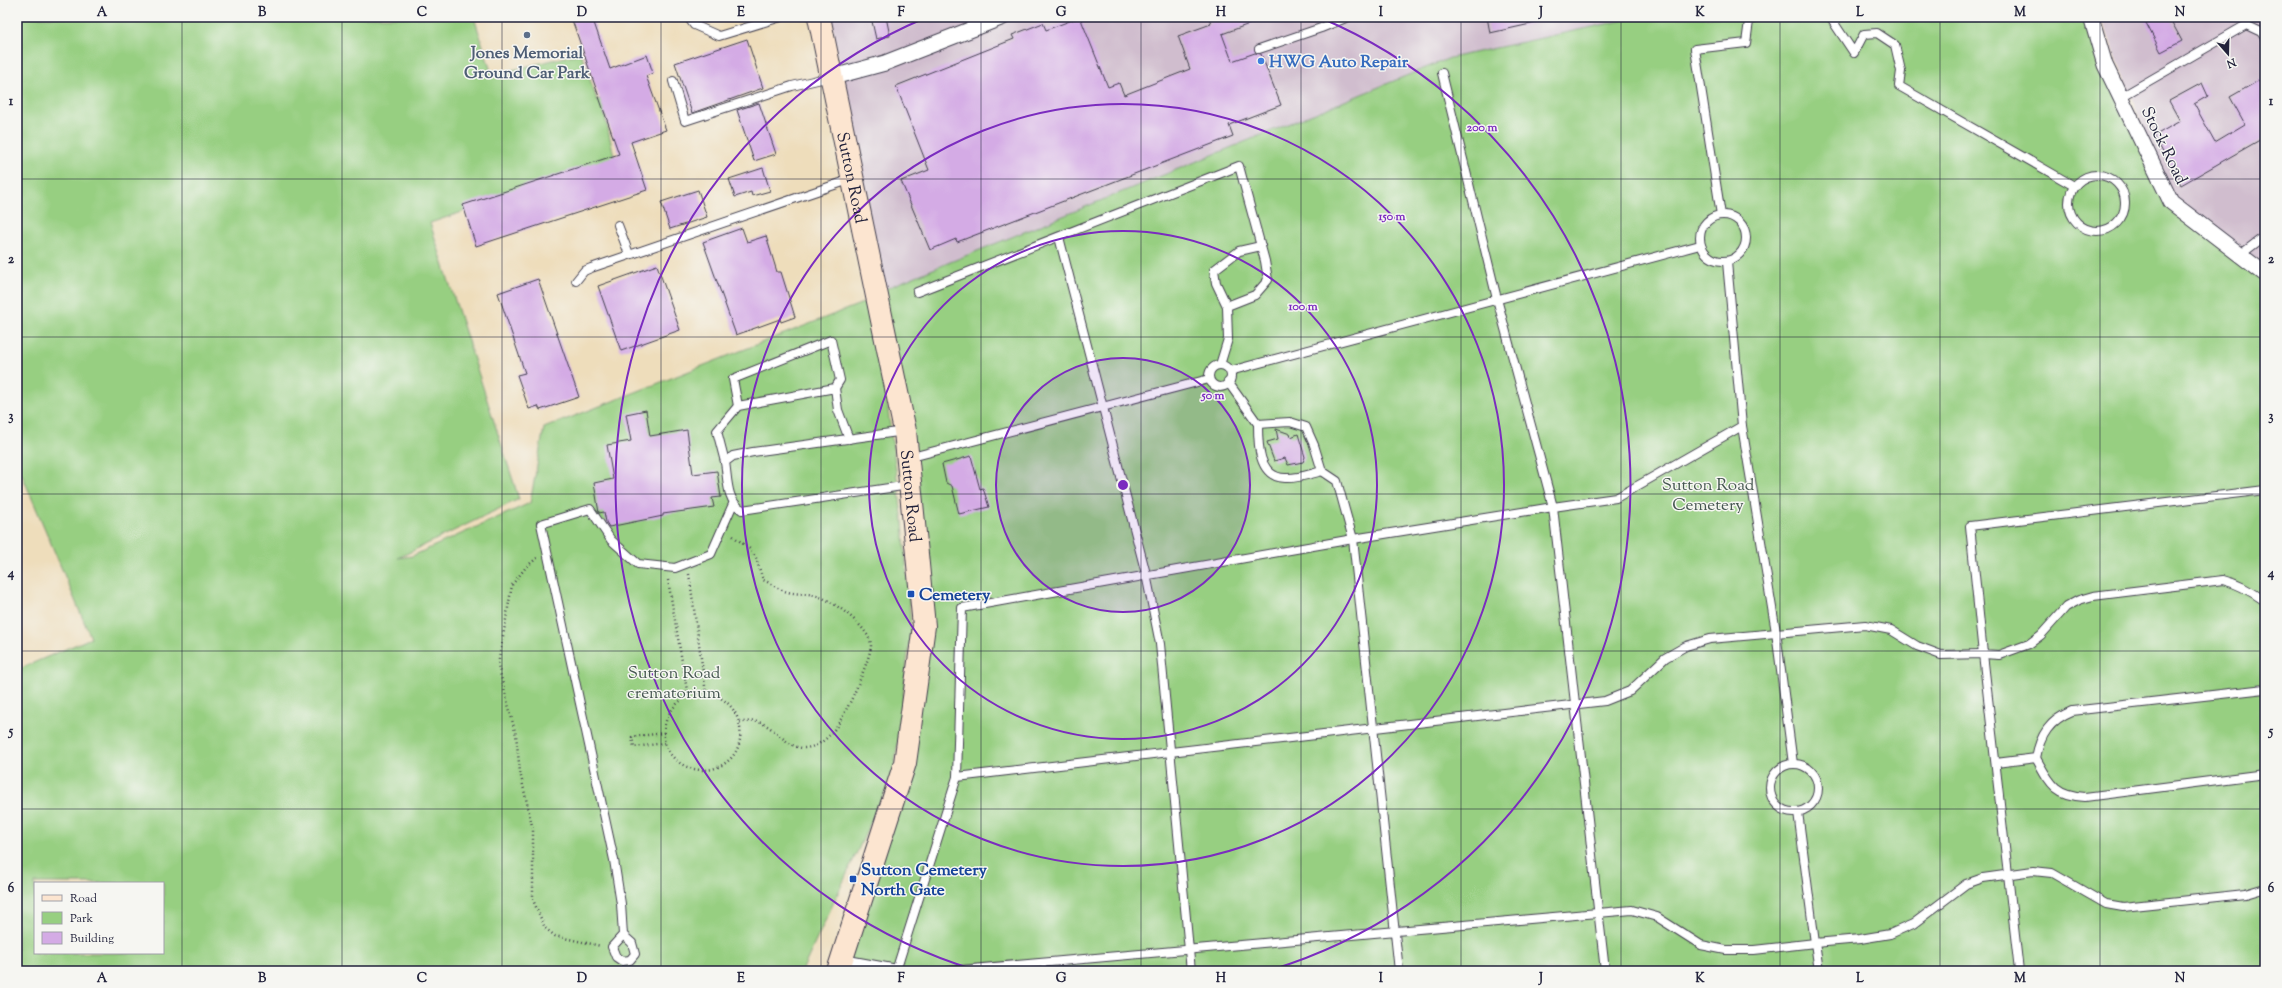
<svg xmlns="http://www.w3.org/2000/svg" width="2282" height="988" font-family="'Sorts Mill Goudy',serif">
<rect width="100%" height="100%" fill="#f6f6f2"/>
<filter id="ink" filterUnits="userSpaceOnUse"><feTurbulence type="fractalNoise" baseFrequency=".025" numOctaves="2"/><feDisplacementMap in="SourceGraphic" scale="8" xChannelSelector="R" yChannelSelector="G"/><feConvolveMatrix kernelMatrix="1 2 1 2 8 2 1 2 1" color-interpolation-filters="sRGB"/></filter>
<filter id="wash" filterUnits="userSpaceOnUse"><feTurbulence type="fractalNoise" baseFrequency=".012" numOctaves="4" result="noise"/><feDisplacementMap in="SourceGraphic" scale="16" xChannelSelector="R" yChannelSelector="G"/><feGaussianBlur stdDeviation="0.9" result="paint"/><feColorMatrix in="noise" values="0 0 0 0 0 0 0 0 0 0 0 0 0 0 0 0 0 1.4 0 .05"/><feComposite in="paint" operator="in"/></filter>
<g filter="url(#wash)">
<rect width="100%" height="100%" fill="#edb"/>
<!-- industrial -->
<g fill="#d0bdce">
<path d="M831,17H1638L1450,58L877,292Z"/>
<path d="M2101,17H2265V268L2171,202Z"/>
</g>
<!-- green -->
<g fill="#97cf81" stroke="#5c785e" fill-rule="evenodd">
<path d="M17,17H474L492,75L581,53L597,100L601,99L615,160L430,223L519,499L398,558L412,556L530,503L544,428L873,299L903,522L911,628L894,772L802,971H17V670L91,638L17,463ZM35,883H163V953H35Z"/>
<path d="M1638,17H2091L2171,202L2265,274V971H838L905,763L924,626L877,292L1450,58Z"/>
</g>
<g id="blocks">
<!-- building -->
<g fill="#d4abe5">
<path d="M571,17H592L610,69L647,55L653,73L646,76L666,130L631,142L647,190L476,246L463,205L619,154Z"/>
<path d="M871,17H886L890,36L876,39Z"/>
<path d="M1080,17L1108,87L1119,83L1124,95L1190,69L1178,36L1211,24L1209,17H1263V19L1222,34L1232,61L1255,53L1261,54L1281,105L1229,125L1233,136L957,242L956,239L930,250L901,181L929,170L896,86L1014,39L1012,35L1043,23L1046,30Z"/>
<path d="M1487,17H1534L1535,23L1490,33Z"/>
<path d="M2143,17H2169L2182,41L2161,52Z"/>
<path d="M747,39L763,88L692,113L675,63Z"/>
<path d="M2265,77V137L2181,185L2154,136L2180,121L2169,101L2202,83L2208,96L2194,104L2215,142L2245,124L2230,97Z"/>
<path d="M759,103L776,154L754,161L737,110Z"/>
<path d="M763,168L770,191L752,196L751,192L735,197L729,179Z"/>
<path d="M698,190L707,217L670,229L661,202Z"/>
<path d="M742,228L747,242L766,236L777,272H781L795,317L781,322L780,319L736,335L703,242Z"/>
<path d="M657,265L680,330L621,351L598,286Z"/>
<path d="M538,279L579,397L540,410L538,406L529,409L517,375L525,373L498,293Z"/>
<path d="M646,410L650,436L687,430L693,474L717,471L721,497L712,498L714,507L663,514V516L609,527L606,522L604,512L599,513L594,483L613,479L607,445L631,441L626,414Z"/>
<path d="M1276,429L1290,434L1291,437L1298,434L1305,457L1303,462L1288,465L1285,458L1274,461L1267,442L1278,439Z"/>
<path d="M971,456L980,489L983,488L989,507L959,514L952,486L946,483L942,464Z"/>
</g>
</g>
</g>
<g filter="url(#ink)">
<use href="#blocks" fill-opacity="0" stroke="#413e4e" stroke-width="1"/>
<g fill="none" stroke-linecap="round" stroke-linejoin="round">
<!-- lane casing -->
<g stroke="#413e4e" stroke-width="10">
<g id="lane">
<path d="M688,17L694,25L719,36L781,17"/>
<path d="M1830,17L1854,53L1864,34L1877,33L1895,45L1901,71L1899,86L2074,186"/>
<path d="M1259,49L1321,28L1348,17"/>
<path d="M1442,73L1497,299L1553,507L1616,498L1742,426L1727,262"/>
<path d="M673,81L685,121L792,86L830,77"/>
<path d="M2121,97L2246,25L2261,32L2265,38"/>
<circle cx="2097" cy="203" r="28"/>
<circle cx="1723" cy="238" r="23"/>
<path d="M1721,215L1695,49L1746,43L1749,21L1757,17"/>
<path d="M618,225L629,254"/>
<path d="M1059,237L1146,574L1160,644L1191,971"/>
<path d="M2240,255L2265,236"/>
<path d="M576,281L584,271L591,268L852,179"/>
<path d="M917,292L1239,166L1265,261L1268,280L1255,295L1227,306L1228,339L1220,365"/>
<path d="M1227,306L1216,283L1214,270L1239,251L1261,246"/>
<circle cx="1220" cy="376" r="11"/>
<path d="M1230,371L1700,245"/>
<path d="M1228,382L1258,424L1290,422L1306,427L1314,445L1322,471L1337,481L1353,539L1399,971"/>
<path d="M738,406L733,379L831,340L840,380L835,388"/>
<path d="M1258,424C1258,444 1258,477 1285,478C1297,479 1310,474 1322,471"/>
<path d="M1742,426L1776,632L1793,764"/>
<path d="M905,431L753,452L733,456L725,462C728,480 726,500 742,510L909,485"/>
<path d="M908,458L1209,379"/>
<path d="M725,462L717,431L738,406L835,388L838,410L849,439"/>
<path d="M2265,490L1970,526L1983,654L1999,655L2029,644L2041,635L2066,607L2079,600L2093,596L2223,580C2239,584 2251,591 2265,601"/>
<path d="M2036,758C2050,783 2054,795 2085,797L2265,774"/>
<path d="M1996,763L2036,758C2040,735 2050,720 2072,711L2265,689"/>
<circle cx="1794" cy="788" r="24"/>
<path d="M957,777L1605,701L1630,691L1665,658L1686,646L1710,639L1865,625L1891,630L1917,646L1941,655L1983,654L2019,971"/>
<path d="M1798,812L1815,943L1860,939L1890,934L1913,924L1966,884L1983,878L2033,871L2052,873L2106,904L2123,907L2245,894L2265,888"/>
<path d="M623,935L612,947L616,957L622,961L630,960L635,954L632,943L623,935L621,904L614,860L541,524L590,509L611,540L638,564L675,568L711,554L733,504"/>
<path d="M843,959L908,971"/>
<path d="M896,971L957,777L962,608L1353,539L1553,507L1605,971"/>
<path d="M949,971C1177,949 1405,931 1632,910L1657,917L1701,945L1726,950H1754L1815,943L1819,971"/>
</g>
</g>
<!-- street casing -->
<g stroke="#413e4e" stroke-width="17">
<g id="street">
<path d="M2091,17L2105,65L2171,202L2265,274"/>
<path d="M833,77L885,63L1003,17"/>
</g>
</g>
<!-- secondary casing -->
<g stroke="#413e4e" stroke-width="24">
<g id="secondary">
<path id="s1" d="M819,17L905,431L924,626L905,763L838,971"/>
</g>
</g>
<!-- path -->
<g stroke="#413e4e" stroke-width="2.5" stroke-dasharray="1 3" stroke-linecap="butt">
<path d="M733,536L750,549L756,558L763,580C771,583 779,590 788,592C799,595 809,592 820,597C835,602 871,629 871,646C871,655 853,698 847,708C839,724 827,746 805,748C787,749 775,726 758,722C752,721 745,722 740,722"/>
<path d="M537,558L526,567L512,585L498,665L516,735L520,772L533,830V900L545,928L555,936L601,946"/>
<path d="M689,574L706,693"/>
<path d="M668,580L688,696C741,679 762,756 712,769C703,771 694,770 685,766C653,750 660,710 688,696"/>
<path d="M664,733L632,737L634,747L665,743"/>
</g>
<!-- lane -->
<use href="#lane" stroke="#fff" stroke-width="8"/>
<!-- street -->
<use href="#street" stroke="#fff" stroke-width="15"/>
<!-- secondary -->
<use href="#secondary" stroke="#fce5d0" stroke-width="22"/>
</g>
</g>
<!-- grid -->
<path fill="none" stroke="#22223b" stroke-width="1" stroke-opacity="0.55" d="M182,17V971M342,17V971M502,17V971M661,17V971M821,17V971M981,17V971M1141,17V971M1301,17V971M1461,17V971M1621,17V971M1780,17V971M1940,17V971M2100,17V971M17,179H2265M17,337H2265M17,494H2265M17,651H2265M17,809H2265"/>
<!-- distance rings -->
<circle cx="1123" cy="485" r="127" fill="#7b2cbf" fill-opacity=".12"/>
<g fill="none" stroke="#7b2cbf" stroke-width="2">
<circle cx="1123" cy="485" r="127"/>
<circle cx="1123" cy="485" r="254"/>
<circle cx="1123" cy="485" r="381"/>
<path d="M975 970A507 507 0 0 1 925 18M1321 18A507 507 0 0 1 1271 970"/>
</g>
<!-- markers -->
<circle fill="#5c6f8a" stroke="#f6f6f2" stroke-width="1.5" cx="527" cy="35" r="4"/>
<circle fill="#3f7fe0" stroke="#f6f6f2" stroke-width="1.5" cx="1261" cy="61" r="4"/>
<g fill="#1a4fb4" stroke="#f6f6f2" stroke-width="1.5">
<rect x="907" y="590" width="8" height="8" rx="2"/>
<rect x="849" y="875" width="8" height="8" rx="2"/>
</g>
<g text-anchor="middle" stroke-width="3" stroke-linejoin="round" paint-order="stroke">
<!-- service labels -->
<g font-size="17" font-weight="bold" fill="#4e5e75" stroke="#f6f6f2">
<text x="527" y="58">Jones Memorial<tspan x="527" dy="20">Ground Car Park</tspan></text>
</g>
<!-- shop labels -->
<g font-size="17" font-weight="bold" fill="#366cbe" stroke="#f6f6f2" text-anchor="start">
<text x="1269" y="67">HWG Auto Repair</text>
</g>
<!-- street labels -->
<g font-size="17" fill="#22223b" stroke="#f6f6f2">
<text transform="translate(2165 145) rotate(64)" y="6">Stock Road</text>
<text dy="6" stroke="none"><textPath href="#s1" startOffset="164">Sutton Road</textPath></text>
<text dy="6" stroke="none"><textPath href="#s1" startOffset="488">Sutton Road</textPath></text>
</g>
<!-- park labels -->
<g font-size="17" fill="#455650" stroke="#f6f6f2">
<text x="1708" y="490">Sutton Road<tspan x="1708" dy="20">Cemetery</tspan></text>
<text x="674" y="678">Sutton Road<tspan x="674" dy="20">crematorium</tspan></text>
</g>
<!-- transit labels -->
<g font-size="17" font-weight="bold" fill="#164399" stroke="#f6f6f2" text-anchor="start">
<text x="919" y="600">Cemetery</text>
<text x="861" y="875">Sutton Cemetery<tspan x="861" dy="20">North Gate</tspan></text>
</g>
</g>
<circle cx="1123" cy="485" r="6" fill="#7b2cbf" stroke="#f6f6f2" stroke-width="2"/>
<g font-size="12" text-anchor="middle" font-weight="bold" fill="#7b2cbf" stroke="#f6f6f2" stroke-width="3" stroke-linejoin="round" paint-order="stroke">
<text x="1482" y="131">200 m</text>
<text x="1392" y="220">150 m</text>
<text x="1303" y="310">100 m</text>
<text x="1213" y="399">50 m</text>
</g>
<!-- margin -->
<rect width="2282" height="988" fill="none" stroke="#f6f6f2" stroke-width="44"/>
<!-- legend -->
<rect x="34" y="882" width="130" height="72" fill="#f6f6f2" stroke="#a1a1a9"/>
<rect x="42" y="895" width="20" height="6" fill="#fce5d0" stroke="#a1a1a9"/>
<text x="70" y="902" font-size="12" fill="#22223b">Road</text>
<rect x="42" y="912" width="20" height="12" fill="#97cf81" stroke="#a1a1a9"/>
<text x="70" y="922" font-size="12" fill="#22223b">Park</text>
<rect x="42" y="932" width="20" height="12" fill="#d4abe5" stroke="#a1a1a9"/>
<text x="70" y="942" font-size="12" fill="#22223b">Building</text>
<!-- north arrow -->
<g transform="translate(2228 54) rotate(160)" stroke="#f6f6f2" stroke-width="3" paint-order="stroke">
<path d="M0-3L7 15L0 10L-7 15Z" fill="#22223b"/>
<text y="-6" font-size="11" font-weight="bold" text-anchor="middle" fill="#22223b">N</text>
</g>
<rect x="22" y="22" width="2238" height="944" fill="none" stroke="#22223b" stroke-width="1.5"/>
<g font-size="13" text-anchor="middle" font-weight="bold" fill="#22223b">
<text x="102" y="16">A</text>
<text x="262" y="16">B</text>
<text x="422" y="16">C</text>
<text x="582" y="16">D</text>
<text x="741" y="16">E</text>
<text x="901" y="16">F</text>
<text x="1061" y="16">G</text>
<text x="1221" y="16">H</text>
<text x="1381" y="16">I</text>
<text x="1541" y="16">J</text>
<text x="1700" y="16">K</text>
<text x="1860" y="16">L</text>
<text x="2020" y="16">M</text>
<text x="2180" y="16">N</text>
<text x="11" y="105">1</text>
<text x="2271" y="105">1</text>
<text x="11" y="263">2</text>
<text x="2271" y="263">2</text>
<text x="11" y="420">3</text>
<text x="2271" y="420">3</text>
<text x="11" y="577">4</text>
<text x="2271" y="577">4</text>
<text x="11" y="735">5</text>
<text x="2271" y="735">5</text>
<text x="11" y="892">6</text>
<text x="2271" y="892">6</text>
<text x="102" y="982">A</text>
<text x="262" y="982">B</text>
<text x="422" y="982">C</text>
<text x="582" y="982">D</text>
<text x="741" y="982">E</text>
<text x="901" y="982">F</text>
<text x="1061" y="982">G</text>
<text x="1221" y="982">H</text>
<text x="1381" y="982">I</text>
<text x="1541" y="982">J</text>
<text x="1700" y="982">K</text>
<text x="1860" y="982">L</text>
<text x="2020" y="982">M</text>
<text x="2180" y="982">N</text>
</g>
</svg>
